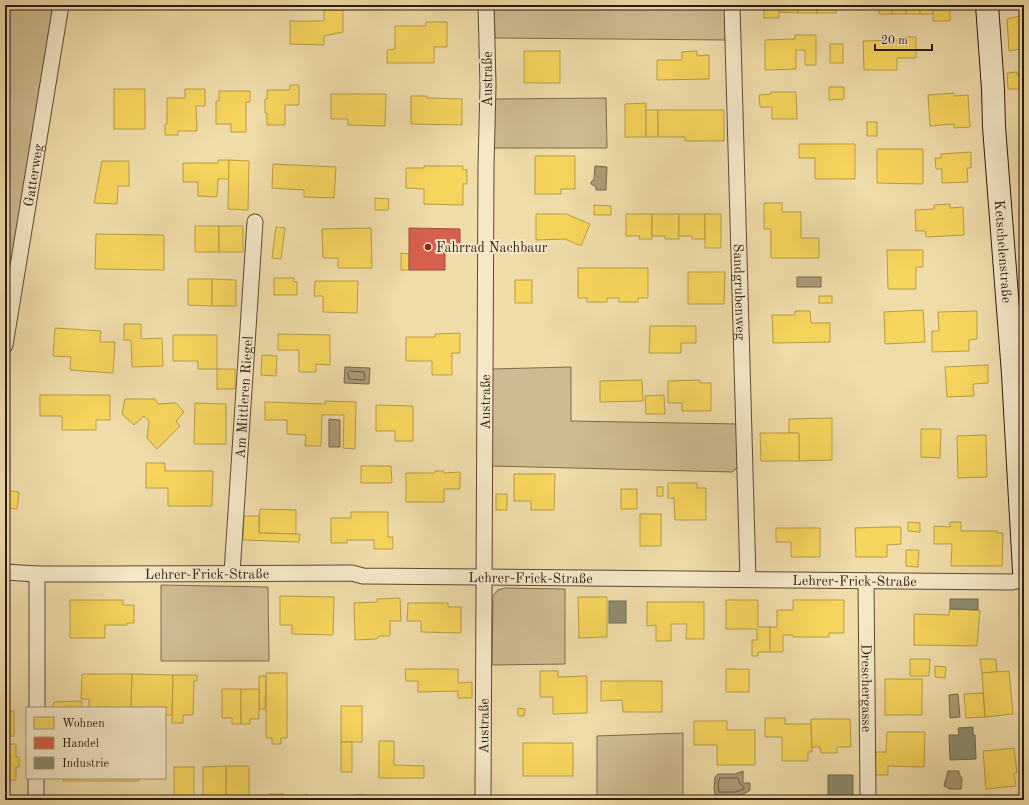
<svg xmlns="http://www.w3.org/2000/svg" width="1029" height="805" font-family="'Old Standard TT',serif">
<rect width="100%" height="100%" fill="#efdca9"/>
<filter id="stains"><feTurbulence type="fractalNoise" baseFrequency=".005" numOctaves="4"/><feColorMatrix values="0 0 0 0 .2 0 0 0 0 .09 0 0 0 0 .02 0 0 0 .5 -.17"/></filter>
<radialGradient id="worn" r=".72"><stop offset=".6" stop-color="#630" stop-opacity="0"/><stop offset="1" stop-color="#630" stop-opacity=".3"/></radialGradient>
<!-- green -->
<g fill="#cebb90" stroke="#7c6a52">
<path d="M5,5H54L5,345Z"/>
<path d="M494,5H727L728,40L495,38Z"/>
<path d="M606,98L607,148H494L495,99Z"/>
<path d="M571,367V421L737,424L738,466L736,469L732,472L492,466V369Z"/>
<path d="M161,585L268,587L269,661H161Z"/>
<path d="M505,588L565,589V664L492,665L493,596L498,590Z"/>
<path d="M683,733V800H597V736Z"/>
<path d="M356,795L455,798L461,800H356Z"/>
</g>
<!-- water -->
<g fill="#ac9a76" stroke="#78674e">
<path d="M595,166L607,167L606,190H596V187L591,184V182L594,179Z"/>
<rect x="797" y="277" width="24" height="10"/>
<path d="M345,367L370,368L369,384L344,383Z"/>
<path d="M329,419L340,420V447H329Z"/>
<path d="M958,694L960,717L950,718L949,695Z"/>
<path d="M743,771V783H750V790C742,797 725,799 715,795L714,789L715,777L718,774H735Z"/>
<path d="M948,771H959V773L962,779L961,789H950L944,786Z"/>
</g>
<!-- homes -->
<g fill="#f6d55c" stroke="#b99d46">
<rect x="764" y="5" width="15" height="13"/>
<path d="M779,5H798V13L779,12Z"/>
<rect x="798" y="5" width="19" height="8"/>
<rect x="817" y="5" width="19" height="8"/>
<rect x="879" y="5" width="13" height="9"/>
<rect x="892" y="5" width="14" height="9"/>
<rect x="906" y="5" width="14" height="9"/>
<path d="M920,5H934L933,14H920Z"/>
<path d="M934,5H950V21H933Z"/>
<path d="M324,10H343V32L324,36V45L290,44V21H324Z"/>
<path d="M1024,15V48L1009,51L1007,19Z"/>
<path d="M426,22H447V47H434V63H387V50L395,49V26H426Z"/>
<path d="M795,35H816V65H805V50H796V69L765,70V40L795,39Z"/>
<path d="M899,37H916V58H897V70H864L863,41L899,40Z"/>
<rect x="830" y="44" width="13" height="19"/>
<rect x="524" y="51" width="36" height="32"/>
<path d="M697,51V56L709,55V79L657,80V60H682V52Z"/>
<path d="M1017,72V75L1024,74V95H1022L1021,89H1008L1007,73Z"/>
<path d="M290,85H299V105H285V125H267V113H265V99H267V90H290Z"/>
<path d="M829,87H844V99L829,100Z"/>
<rect x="114" y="89" width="31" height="40"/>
<path d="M185,89H205V106H196L197,131H178V135H165V124H167V98H185Z"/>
<path d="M219,91H250V102H246V132H231V124H216V101H219Z"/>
<path d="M771,92H796L797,119H772V107H760L759,95L771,94Z"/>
<path d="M954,93V96L968,95L970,127L954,128V124L930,126L928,95Z"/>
<path d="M331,94H386L385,126L348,125V119H331Z"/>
<path d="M411,96H427V98L462,99V125L411,124Z"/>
<path d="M646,103V137H625V104Z"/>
<rect x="646" y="110" width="12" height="27"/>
<path d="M658,110H724V141H685V137H658Z"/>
<rect x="867" y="122" width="10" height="14"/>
<path d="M799,144H855V179H815V158H799Z"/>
<path d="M877,149H923V184L877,183Z"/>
<path d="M971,152V168H967L968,182L942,183V169H936L935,158H941V154Z"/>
<path d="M535,156H575V189H561V194H535Z"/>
<path d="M218,160H229V179H218L217,197L198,196V182H183V163H218Z"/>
<path d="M229,160L249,161L248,210L228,209Z"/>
<path d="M102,161H129V186H118L117,204L94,203Z"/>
<path d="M273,164L336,167L334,198L304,197V190L272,188Z"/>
<path d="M424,166H463V170H467V184H463V205L424,204V189L406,188V168H424Z"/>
<path d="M375,198L389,199L388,210H375Z"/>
<path d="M764,203H782V212H801V238H819V258H771V229H764Z"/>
<path d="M950,204V208L963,207L964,235L926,237L925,231H916L915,210L934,209V205Z"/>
<path d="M594,205L611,206V215H594Z"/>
<path d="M536,214H566L590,224L581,246L565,239L536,240Z"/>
<path d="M626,214H652V239H639L640,236H626Z"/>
<path d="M652,214H679V239H665V236H652Z"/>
<path d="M679,214H705V239H692V236H679Z"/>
<rect x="705" y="214" width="16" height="34"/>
<rect x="195" y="226" width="24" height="26"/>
<rect x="219" y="226" width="24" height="26"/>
<path d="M276,227L285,228L281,259L272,258Z"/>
<path d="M371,228L372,268H338V258H323L322,229Z"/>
<path d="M96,234L164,235V270L95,269Z"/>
<path d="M887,250H923V267H916V289H888Z"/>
<path d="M401,253L409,254V270H401Z"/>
<path d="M578,268H648V298H638V302H619V298H607V302H587V298H578Z"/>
<path d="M688,272H725L724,304H688Z"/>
<path d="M274,278H294V282H297V295H274Z"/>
<path d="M188,279H212V306L188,305Z"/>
<path d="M212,279L236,280V306H212Z"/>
<rect x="515" y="280" width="17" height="23"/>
<path d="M315,281H358L357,313L323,312V296H314Z"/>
<rect x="819" y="296" width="13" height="7"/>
<path d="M923,310L925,342L885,344L884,312Z"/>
<path d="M795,311H810L811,323H830V342L773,343L772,315H795Z"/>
<path d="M977,311V339L969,340V351L932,352V331H939L938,312Z"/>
<path d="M124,324H141V339L162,338L163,366L132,367L131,340H124Z"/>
<path d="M650,326H696V343H681V353H649Z"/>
<path d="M55,328L101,331L100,342H115L113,373L70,370L71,357L53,356Z"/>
<path d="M460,333V353H452V375H432V361H406V337H435V334Z"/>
<path d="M278,334L330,335V365L316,364V372H299V350H278Z"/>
<path d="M173,335H217V369H198V361H173Z"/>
<path d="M262,355L277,356L276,376L261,375Z"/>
<path d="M988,365V383L973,384L974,396L947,397L945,367Z"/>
<rect x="217" y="369" width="18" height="20"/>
<path d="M642,380L643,401L600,402V381Z"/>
<path d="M700,380V383H711V411H682V403H668V381Z"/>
<path d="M40,395H110V420H96V430H62V416H40Z"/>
<path d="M664,395L665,414H646L645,396Z"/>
<path d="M125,399H155L158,404L176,403L184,412L176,421L180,426L157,449L147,438L149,421L144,416L134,425L122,414Z"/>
<path d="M325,401L356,402L355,449L343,448L344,415H322L321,446H305L306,435L287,434V420H265V402L326,404Z"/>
<path d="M195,403L226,404V444H194Z"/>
<path d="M376,405L413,406V441H395V431H376Z"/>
<path d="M832,418V460L799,461V433H789V419Z"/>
<path d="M921,429H941L940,458L921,457Z"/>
<path d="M760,433H799V461H761Z"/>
<path d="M986,435L987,477L958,478L957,436Z"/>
<path d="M146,463H165V471H213L212,506H168V488H146Z"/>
<path d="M361,466H391L392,483H361Z"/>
<path d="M435,471H444V473L460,472V489H444V502H406V473H435Z"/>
<path d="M514,474H555L554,510H531V501H514Z"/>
<path d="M668,483H697V488H706V520H675L674,498H668Z"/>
<rect x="657" y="487" width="6" height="9"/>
<rect x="621" y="489" width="16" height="20"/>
<path d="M5,490L19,492L17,509L5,508Z"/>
<rect x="496" y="494" width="11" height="16"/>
<path d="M260,509L296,510V534L259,533Z"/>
<path d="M351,512H388V537H393V549H374V540H347V543H331V518H351Z"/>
<rect x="640" y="514" width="21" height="32"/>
<path d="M244,516H259V533L300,534L299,542L243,540Z"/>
<path d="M908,522L920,523V532L908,531Z"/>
<path d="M950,522H961V531H997V533H1003L1002,566H951L952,544H934V526L950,527Z"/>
<path d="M887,527H901V544L887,545V557H856L855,528Z"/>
<path d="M776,528H820V557H791V542H776Z"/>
<path d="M906,550H919L918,567L906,566Z"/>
<path d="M280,596L334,597L333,635L292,634V625H280Z"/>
<path d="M578,597H607V637L579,638Z"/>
<path d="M400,598L401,621H390V636H380L376,639L355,640L354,603L377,602V599Z"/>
<path d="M70,600H123V605H134V623H127V625H105V638H70Z"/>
<path d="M726,600H758V627H770V652H758V656H752V640H757V629H726Z"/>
<path d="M793,600H844V633H829V637H793V635H783V652H770V627H777V610H793Z"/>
<path d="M647,602H704V639H686L687,624H671V641H656V625L647,626Z"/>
<path d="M408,603H448V607H461V633L421,632V621H407Z"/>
<path d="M949,609L980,610L977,646L914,645V614L949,615Z"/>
<path d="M910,659H930L929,676H910Z"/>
<path d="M980,659H996L997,672L982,673Z"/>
<path d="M935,666L946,667L945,678L935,677Z"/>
<path d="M405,669H458V683L472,682V698H458V691L418,692V681H406Z"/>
<rect x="726" y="669" width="23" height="23"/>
<path d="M540,671H558V677L587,676V713L553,714V697H540Z"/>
<path d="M1009,671L1013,714L985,717L982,673Z"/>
<path d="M266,673H287V738H281V744H272V738H266Z"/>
<path d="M82,674H132L131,708H89V699H81Z"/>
<path d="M132,674L173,675L172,715H165V708H131Z"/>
<path d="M173,675H197V681H194L193,715H183V723H172Z"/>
<path d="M259,676H266L265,709H259Z"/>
<rect x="885" y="679" width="37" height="36"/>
<path d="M601,681H662V712H623L622,700L601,701Z"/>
<path d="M222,689H241V724H232V718H222Z"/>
<path d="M241,689H259V719H250V724H241Z"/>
<path d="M983,693L985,717L966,718L964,694Z"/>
<path d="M5,700H9V711H14V736H5Z"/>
<path d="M82,701V708H52L54,702Z"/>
<rect x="341" y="706" width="21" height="36"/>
<path d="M518,708L525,709L524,716H518Z"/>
<path d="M765,718H785V724H811L812,752H808V761H782V737H765Z"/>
<path d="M811,719H850L851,747H837V753H821L820,747H812Z"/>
<path d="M694,721H727V730H755V765H717V745H694Z"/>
<path d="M887,732H925L924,767L888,766V775H875L876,752H886Z"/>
<path d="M379,741H394V765L424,766V778H379Z"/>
<rect x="341" y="742" width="11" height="30"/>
<rect x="523" y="743" width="50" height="33"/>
<path d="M5,744H16V757H19V767H16V780H5Z"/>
<path d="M1014,748L1017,773H1014L1016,786L986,789L983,751Z"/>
<rect x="226" y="766" width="23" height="34"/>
<path d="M226,766V800H203V767Z"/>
<rect x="174" y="767" width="20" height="33"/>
<path d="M62,778H139V781H63Z"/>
<rect x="269" y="794" width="15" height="6"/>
<path d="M307,794L310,800H295Z"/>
</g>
<!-- shops -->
<path fill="#d6604d" stroke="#a34b3c" d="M409,228L460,229V244H445V270H409Z"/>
<!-- industry -->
<g fill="#8c8c6e" stroke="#6f6a53">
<path d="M950,599H978V610L950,609Z"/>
<rect x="609" y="601" width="17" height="22"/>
<path d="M973,727V735H975L976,759L950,760L949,735H959L958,728Z"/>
<rect x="828" y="775" width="25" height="23"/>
</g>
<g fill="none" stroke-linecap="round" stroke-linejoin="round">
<!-- shore -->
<g stroke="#6c5a44" stroke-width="1">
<path d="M350,371L364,372L365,379L363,380L349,379L348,373Z"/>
<path d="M720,778H738L740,784L744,787V789L736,792H719L718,783Z"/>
</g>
<!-- minor casing -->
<g stroke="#5c4a38" stroke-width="17">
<g id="minor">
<path id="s1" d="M732,5L748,579"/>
<path id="s2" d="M5,345L61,5"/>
<path id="s3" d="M5,572L37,574H102L352,573L363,576L1012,582L1024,579"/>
<path id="s4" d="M232,573L255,222"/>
<path id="s5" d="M866,581L868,796"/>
<path d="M37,708V574"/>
<path d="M36,800V778"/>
<path id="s6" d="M483,800L486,166L488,85L486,5"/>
</g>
</g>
<!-- secondary casing -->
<g stroke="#2b1a13" stroke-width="24">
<g id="secondary">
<path id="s7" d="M987,5L993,89L994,127L1013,374L1024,571"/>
</g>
</g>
<!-- minor -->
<use href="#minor" stroke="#f5e8c7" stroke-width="15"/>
<!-- secondary -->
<use href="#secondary" stroke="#f5e8c7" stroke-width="22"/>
</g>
<!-- markers -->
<circle fill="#8f2418" stroke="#f5e8c7" stroke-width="1.5" cx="428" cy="247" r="4"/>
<g text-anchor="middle" stroke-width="4" stroke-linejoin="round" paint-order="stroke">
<!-- street labels -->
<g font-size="14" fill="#2b1a13" stroke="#f5e8c7">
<text transform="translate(487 79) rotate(-90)" y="5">Austraße</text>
<text dy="5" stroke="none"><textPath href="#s2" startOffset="172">Gatterweg</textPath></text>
<text dy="5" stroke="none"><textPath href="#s7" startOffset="247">Ketschelenstraße</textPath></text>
<text dy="5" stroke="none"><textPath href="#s1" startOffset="287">Sandgrubenweg</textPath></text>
<text dy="5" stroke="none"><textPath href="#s4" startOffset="176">Am Mittleren Riegel</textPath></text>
<text dy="5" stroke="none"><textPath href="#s6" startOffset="398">Austraße</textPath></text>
<text dy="5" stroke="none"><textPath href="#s3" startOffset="202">Lehrer-Frick-Straße</textPath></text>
<text dy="5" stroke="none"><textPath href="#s3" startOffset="526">Lehrer-Frick-Straße</textPath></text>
<text dy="5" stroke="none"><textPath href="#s3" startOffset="850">Lehrer-Frick-Straße</textPath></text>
<text dy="5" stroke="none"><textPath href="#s5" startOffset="107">Dreschergasse</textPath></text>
<text dy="5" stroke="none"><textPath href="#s6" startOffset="74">Austraße</textPath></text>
</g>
<!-- poi labels -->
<g font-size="14" fill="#2b1a13" stroke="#f5e8c7" text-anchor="start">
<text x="436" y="252">Fahrrad Nachbaur</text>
</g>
</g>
<!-- margin -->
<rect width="1029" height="805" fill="none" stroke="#efdca9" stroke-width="20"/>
<rect x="6" y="6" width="1017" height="793" fill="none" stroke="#2b1a13" stroke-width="2"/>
<rect x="10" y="10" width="1009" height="785" fill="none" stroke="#2b1a13"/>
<!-- legend -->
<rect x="26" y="707" width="140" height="72" fill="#f5e8c7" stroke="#a4967f"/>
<rect x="34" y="717" width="20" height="12" fill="#f6d55c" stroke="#a4967f"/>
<text x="62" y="727" font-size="12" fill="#2b1a13">Wohnen</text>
<rect x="34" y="737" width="20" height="12" fill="#d6604d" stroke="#a4967f"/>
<text x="62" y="747" font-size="12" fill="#2b1a13">Handel</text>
<rect x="34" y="757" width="20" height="12" fill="#8c8c6e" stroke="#a4967f"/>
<text x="62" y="767" font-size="12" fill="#2b1a13">Industrie</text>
<!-- scale -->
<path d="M875 44v6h57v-6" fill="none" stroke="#2b1a13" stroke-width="2"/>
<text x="881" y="44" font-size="12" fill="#2b1a13" stroke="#f5e8c7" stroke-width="3" paint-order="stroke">20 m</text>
<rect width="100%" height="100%" filter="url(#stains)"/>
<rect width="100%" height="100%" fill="url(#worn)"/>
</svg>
